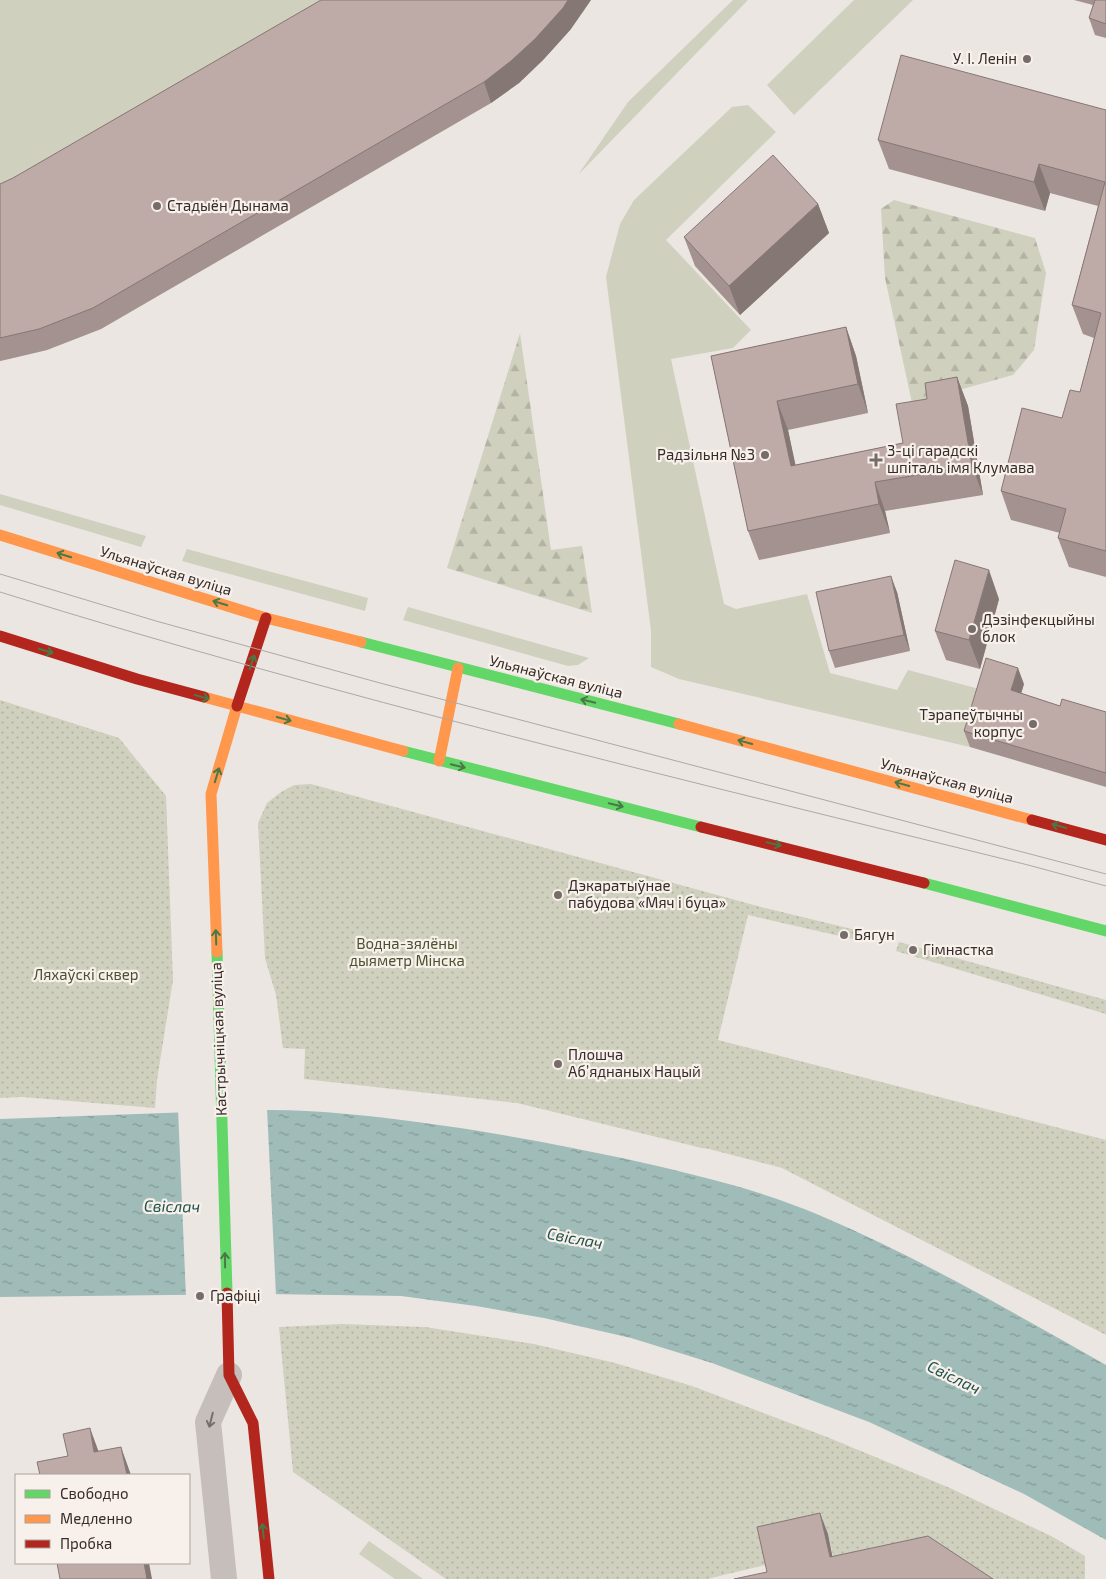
<svg xmlns="http://www.w3.org/2000/svg" width="1106" height="1579" font-family="'Exo 2',sans-serif">
<defs>
<pattern id="forest-firs" width="22" height="20" patternUnits="userSpaceOnUse" patternTransform="scale(1.25)"><rect width="22" height="20" fill="#cfd0be"/><path d="M5 1l3.5 6h-7zM16 11l3.5 6h-7z" fill="#b2b3a3"/></pattern>
<pattern id="park-dots" width="8" height="8" patternUnits="userSpaceOnUse" patternTransform="scale(1.25)"><rect width="8" height="8" fill="#cfd0be"/><path d="M2 2h.1M6 6h.1" fill="none" stroke="#b2b3a3" stroke-width="1.8" stroke-linecap="round"/></pattern>
<pattern id="water-ripples" width="26" height="14" patternUnits="userSpaceOnUse" patternTransform="scale(1.25)"><rect width="26" height="14" fill="#a0bcb8"/><path d="M2 4q2-2 4 0t4 0M15 11q2-2 4 0t4 0" fill="none" stroke="#839996"/></pattern>
</defs>
<rect width="100%" height="100%" fill="#ece6e2"/>
<!-- green -->
<g fill="#cfd0be">
<path d="M0,0H591C565,41 531,74 491,103L101,329L47,350L0,361Z"/>
<path d="M733,0H748L578,175L628,102Z"/>
<path d="M854,0H913L794,115L767,85Z"/>
<path d="M748,105L776,132L666,240L751,330L733,348L671,359L724,604L736,609L807,594L830,673L897,690L908,670L987,691L970,747L679,679L651,667V631L606,277L620,224L634,200L732,107Z"/>
<path d="M0,494L146,536L141,547L0,505Z"/>
<path d="M187,549L368,598L365,611L182,561Z"/>
<path d="M408,607L589,658L578,665L568,666L403,620Z"/>
<path d="M369,1541L423,1579H395L359,1554Z"/>
</g>
<!-- forest -->
<g fill="url(#forest-firs)">
<path d="M894,200L1035,238L1046,273L1034,350L1013,375L912,403L885,278L881,209Z"/>
<path d="M520,333L551,550L582,546L592,613L447,568Z"/>
</g>
<!-- park -->
<g fill="url(#park-dots)">
<path d="M0,700L119,738L166,796L173,980L157,1080L155,1108L22,1097L0,1098Z"/>
<path d="M311,784L761,907L860,931L857,940L748,915L718,1040L1106,1140V1335L782,1168L705,1148L706,1149L517,1103L304,1079L305,1049L283,1048L276,995L265,958L258,823L267,803L281,792L294,785Z"/>
<path d="M899,942L1106,1000V1014L896,951Z"/>
<path d="M342,1324L425,1327L534,1344L615,1363L692,1386L827,1437L950,1488L1053,1537L1085,1556V1579H839L828,1535L769,1564L707,1579H446L293,1472L279,1327Z"/>
</g>
<!-- water -->
<path fill="url(#water-ripples)" d="M246,1110C272,1110 298,1110 324,1112C424,1120 523,1137 622,1158C688,1173 756,1188 819,1215C918,1257 1012,1312 1106,1365V1540L1024,1494L869,1422L712,1363L631,1338L544,1318L476,1306L401,1296L265,1294L0,1297V1119Z"/>
<!-- pier -->
<path fill="#ece6e2" d="M246,1107L267,1108L276,1296L186,1297L178,1109Z"/>
<g fill="none" stroke-linecap="round" stroke-linejoin="round">
<!-- street -->
<path stroke="#c5bebb" stroke-width="26" d="M224,1579L208,1422L229,1375"/>
<!-- fast -->
<g stroke="#63d668" stroke-width="11">
<path d="M361,642L679,724"/>
<path d="M403,751L701,827"/>
<path d="M924,883L1106,931"/>
<path d="M217,952L227,1293"/>
</g>
<!-- slow -->
<g stroke="#ff974d" stroke-width="11">
<path d="M0,535L266,618L361,642"/>
<path d="M204,697L403,751"/>
<path d="M679,724L1032,820"/>
<path d="M439,761L458,668"/>
<path d="M217,952L211,794L237,706"/>
</g>
<!-- jam -->
<g stroke="#b3261e" stroke-width="11">
<path d="M0,636L137,679L204,697"/>
<path d="M237,706L266,618"/>
<path d="M1032,820L1106,840"/>
<path d="M701,827L924,883"/>
<path d="M227,1293L229,1375L253,1423L269,1579"/>
</g>
<!-- tram -->
<g stroke="#ada8a5" stroke-width="1">
<path d="M0,574L156,621L380,683L1106,874"/>
<path d="M0,592C339,698 684,780 1028,865L1106,886"/>
</g>
</g>
<!-- wall -->
<g fill="#a3928f">
<path d="M1074,0H1106V38L1095,35L1089,18L1093,5Z"/>
<path d="M571,29L543,60L519,83L491,103L101,329L47,350L9,359L0,361V184Z"/>
<path d="M1106,110V577L1069,567L1058,538L1060,533L1011,520L1001,491L1062,418L1080,392L1094,338L1083,334L1072,305L1098,206L1050,193L1045,211L889,169L878,140Z"/>
<path d="M818,204L829,233L740,315L695,266L684,237Z"/>
<path d="M846,327L856,356L868,413L788,430L795,465L903,443L927,399L957,377L968,406L983,495L885,511L890,533L759,560L748,531L711,356Z"/>
<path d="M897,592L910,651L835,668L829,651Z"/>
<path d="M999,599L980,669L946,660L935,631Z"/>
<path d="M1024,684L1021,693L1060,706L1106,712V787L970,747L964,731Z"/>
</g>
<!-- shaded-wall -->
<g fill="#857774">
<path d="M568,0H591L571,29L543,60L519,83L491,103L484,82Z"/>
<path d="M1039,164L1050,193L1045,211L1034,182Z"/>
<path d="M818,204L829,233L740,315L729,286Z"/>
<path d="M846,327L856,356L868,413L858,384Z"/>
<path d="M957,377L968,406L983,495L972,466Z"/>
<path d="M777,401L788,430L802,495L791,466Z"/>
<path d="M875,482L885,511L890,533L879,504Z"/>
<path d="M989,570L999,599L980,669L969,640Z"/>
<path d="M891,576L897,592L910,651L904,635Z"/>
<path d="M1018,668L1024,684L1017,707L1011,690Z"/>
<path d="M90,1428L101,1458L94,1452Z"/>
<path d="M121,1447L131,1475H127Z"/>
<path d="M820,1513L828,1534L837,1579L830,1557Z"/>
<path d="M144,1563H149L152,1579H147Z"/>
</g>
<!-- building -->
<g fill="#beaaa6" stroke="#857774">
<path d="M321,0H568L563,8L535,39L511,61L484,82L93,308L39,329L0,338V184L13,178Z"/>
<path d="M1095,0H1106V24L1089,18Z"/>
<path d="M901,55L1106,110V551L1058,538L1066,509L1001,491L1022,408L1062,418L1070,390L1080,392L1101,313L1072,305L1105,182L1039,164L1034,182L878,140Z"/>
<path d="M773,155L818,204L729,286L684,237Z"/>
<path d="M846,327L858,384L777,401L791,466L903,443L896,404L927,399L925,383L957,377L972,466L875,482L879,504L748,531L711,356Z"/>
<path d="M955,560L989,570L969,640L935,631Z"/>
<path d="M891,576L904,635L829,651L816,592Z"/>
<path d="M986,658L1018,668L1011,690L1060,706L1062,699L1106,712V773L964,731Z"/>
<path d="M90,1428L94,1452L121,1447L127,1475H40L37,1462L68,1456L63,1434Z"/>
<path d="M820,1513L830,1557L928,1536L993,1579H734L767,1572L757,1527Z"/>
<path d="M57,1563H144L147,1579H60Z"/>
</g>
<!-- one-way arrows -->
<defs><path id="oneway-shaft" d="M-6 0H5M1.5-3L5.5 0L1.5 3" fill="none" stroke-width="1.6" stroke-linecap="round" stroke-linejoin="round" transform="scale(1.25)"/></defs>
<g stroke="#4a7846">
<use href="#oneway-shaft" transform="translate(64 555) rotate(-163)"/>
<use href="#oneway-shaft" transform="translate(220 603) rotate(-163)"/>
<use href="#oneway-shaft" transform="translate(46 651) rotate(17)"/>
<use href="#oneway-shaft" transform="translate(252 662) rotate(-72)"/>
<use href="#oneway-shaft" transform="translate(202 697) rotate(15)"/>
<use href="#oneway-shaft" transform="translate(588 701) rotate(-166)"/>
<use href="#oneway-shaft" transform="translate(284 719) rotate(15)"/>
<use href="#oneway-shaft" transform="translate(745 742) rotate(-165)"/>
<use href="#oneway-shaft" transform="translate(458 766) rotate(14)"/>
<use href="#oneway-shaft" transform="translate(217 775) rotate(-73)"/>
<use href="#oneway-shaft" transform="translate(902 784) rotate(-165)"/>
<use href="#oneway-shaft" transform="translate(616 805) rotate(14)"/>
<use href="#oneway-shaft" transform="translate(1059 826) rotate(-164)"/>
<use href="#oneway-shaft" transform="translate(774 844) rotate(14)"/>
<use href="#oneway-shaft" transform="translate(216 937) rotate(-92)"/>
<use href="#oneway-shaft" transform="translate(225 1260) rotate(-91)"/>
<use href="#oneway-shaft" transform="translate(263 1531) rotate(-96)"/>
</g>
<use stroke="#766e6b" href="#oneway-shaft" transform="translate(211 1420) rotate(104)"/>
<!-- markers -->
<g fill="#766d6a" stroke="#f8f0ea" stroke-width="2">
<circle cx="1027" cy="59" r="5"/>
<circle cx="157" cy="206" r="5"/>
<circle cx="765" cy="455" r="5"/>
<path d="M873.5 452.5h5v5h5v5h-5v5h-5v-5h-5v-5h5z"/>
<circle cx="972" cy="629" r="5"/>
<circle cx="1033" cy="724" r="5"/>
<circle cx="558" cy="895" r="5"/>
<circle cx="844" cy="935" r="5"/>
<circle cx="913" cy="950" r="5"/>
<circle cx="558" cy="1064" r="5"/>
<circle cx="200" cy="1296" r="5"/>
</g>
<g text-anchor="middle" stroke-width="4.5" stroke-linejoin="round" paint-order="stroke">
<!-- poi labels -->
<g font-size="15" fill="#362c2a" stroke="#f8f0ea" text-anchor="start">
<text x="1017" y="64" text-anchor="end">У. І. Ленін</text>
<text x="167" y="211">Стадыён Дынама</text>
<text x="887" y="456">3-ці гарадскі<tspan x="887" dy="17">шпіталь імя Клумава</tspan></text>
<text x="755" y="460" text-anchor="end">Радзільня №3</text>
<text x="982" y="625">Дэзінфекцыйны<tspan x="982" dy="17">блок</tspan></text>
<text x="1023" y="720" text-anchor="end">Тэрапеўтычны<tspan x="1023" dy="17">корпус</tspan></text>
<text x="568" y="891">Дэкаратыўнае<tspan x="568" dy="17">пабудова «Мяч і буца»</tspan></text>
<text x="854" y="940">Бягун</text>
<text x="923" y="955">Гімнастка</text>
<text x="568" y="1060">Плошча<tspan x="568" dy="17">Абʼяднаных Нацый</tspan></text>
<text x="210" y="1301">Графіці</text>
</g>
<!-- street labels -->
<g font-size="15" fill="#362c2a" stroke="#f8f0ea">
<text transform="translate(166 571) rotate(17)" y="5">Ульянаўская вуліца</text>
<text transform="translate(556 677) rotate(14)" y="5">Ульянаўская вуліца</text>
<text transform="translate(947 781) rotate(15)" y="5">Ульянаўская вуліца</text>
<text transform="translate(219 1039) rotate(-92)" y="5">Кастрычніцкая вуліца</text>
</g>
<!-- park labels -->
<g font-size="15" fill="#4a5130" stroke="#f8f0ea">
<text x="407" y="949">Водна-зялёны<tspan x="407" dy="17">дыяметр Мінска</tspan></text>
<text x="86" y="980">Ляхаўскі сквер</text>
</g>
<!-- water labels -->
<g font-size="16" font-style="italic" fill="#23534f" stroke="#f8f0ea">
<text transform="translate(172 1206) rotate(1)" y="6">Свіслач</text>
<text transform="translate(575 1238) rotate(11)" y="6">Свіслач</text>
<text transform="translate(954 1377) rotate(26)" y="6">Свіслач</text>
</g>
</g>
<!-- legend -->
<rect x="15" y="1474" width="175" height="90" fill="#f8f0ea" stroke="#aaa29d"/>
<rect x="25" y="1490" width="25" height="8" fill="#63d668" stroke="#aaa29d"/>
<text x="60" y="1499" font-size="15" fill="#362c2a">Свободно</text>
<rect x="25" y="1515" width="25" height="8" fill="#ff974d" stroke="#aaa29d"/>
<text x="60" y="1524" font-size="15" fill="#362c2a">Медленно</text>
<rect x="25" y="1540" width="25" height="8" fill="#b3261e" stroke="#aaa29d"/>
<text x="60" y="1549" font-size="15" fill="#362c2a">Пробка</text>
</svg>
